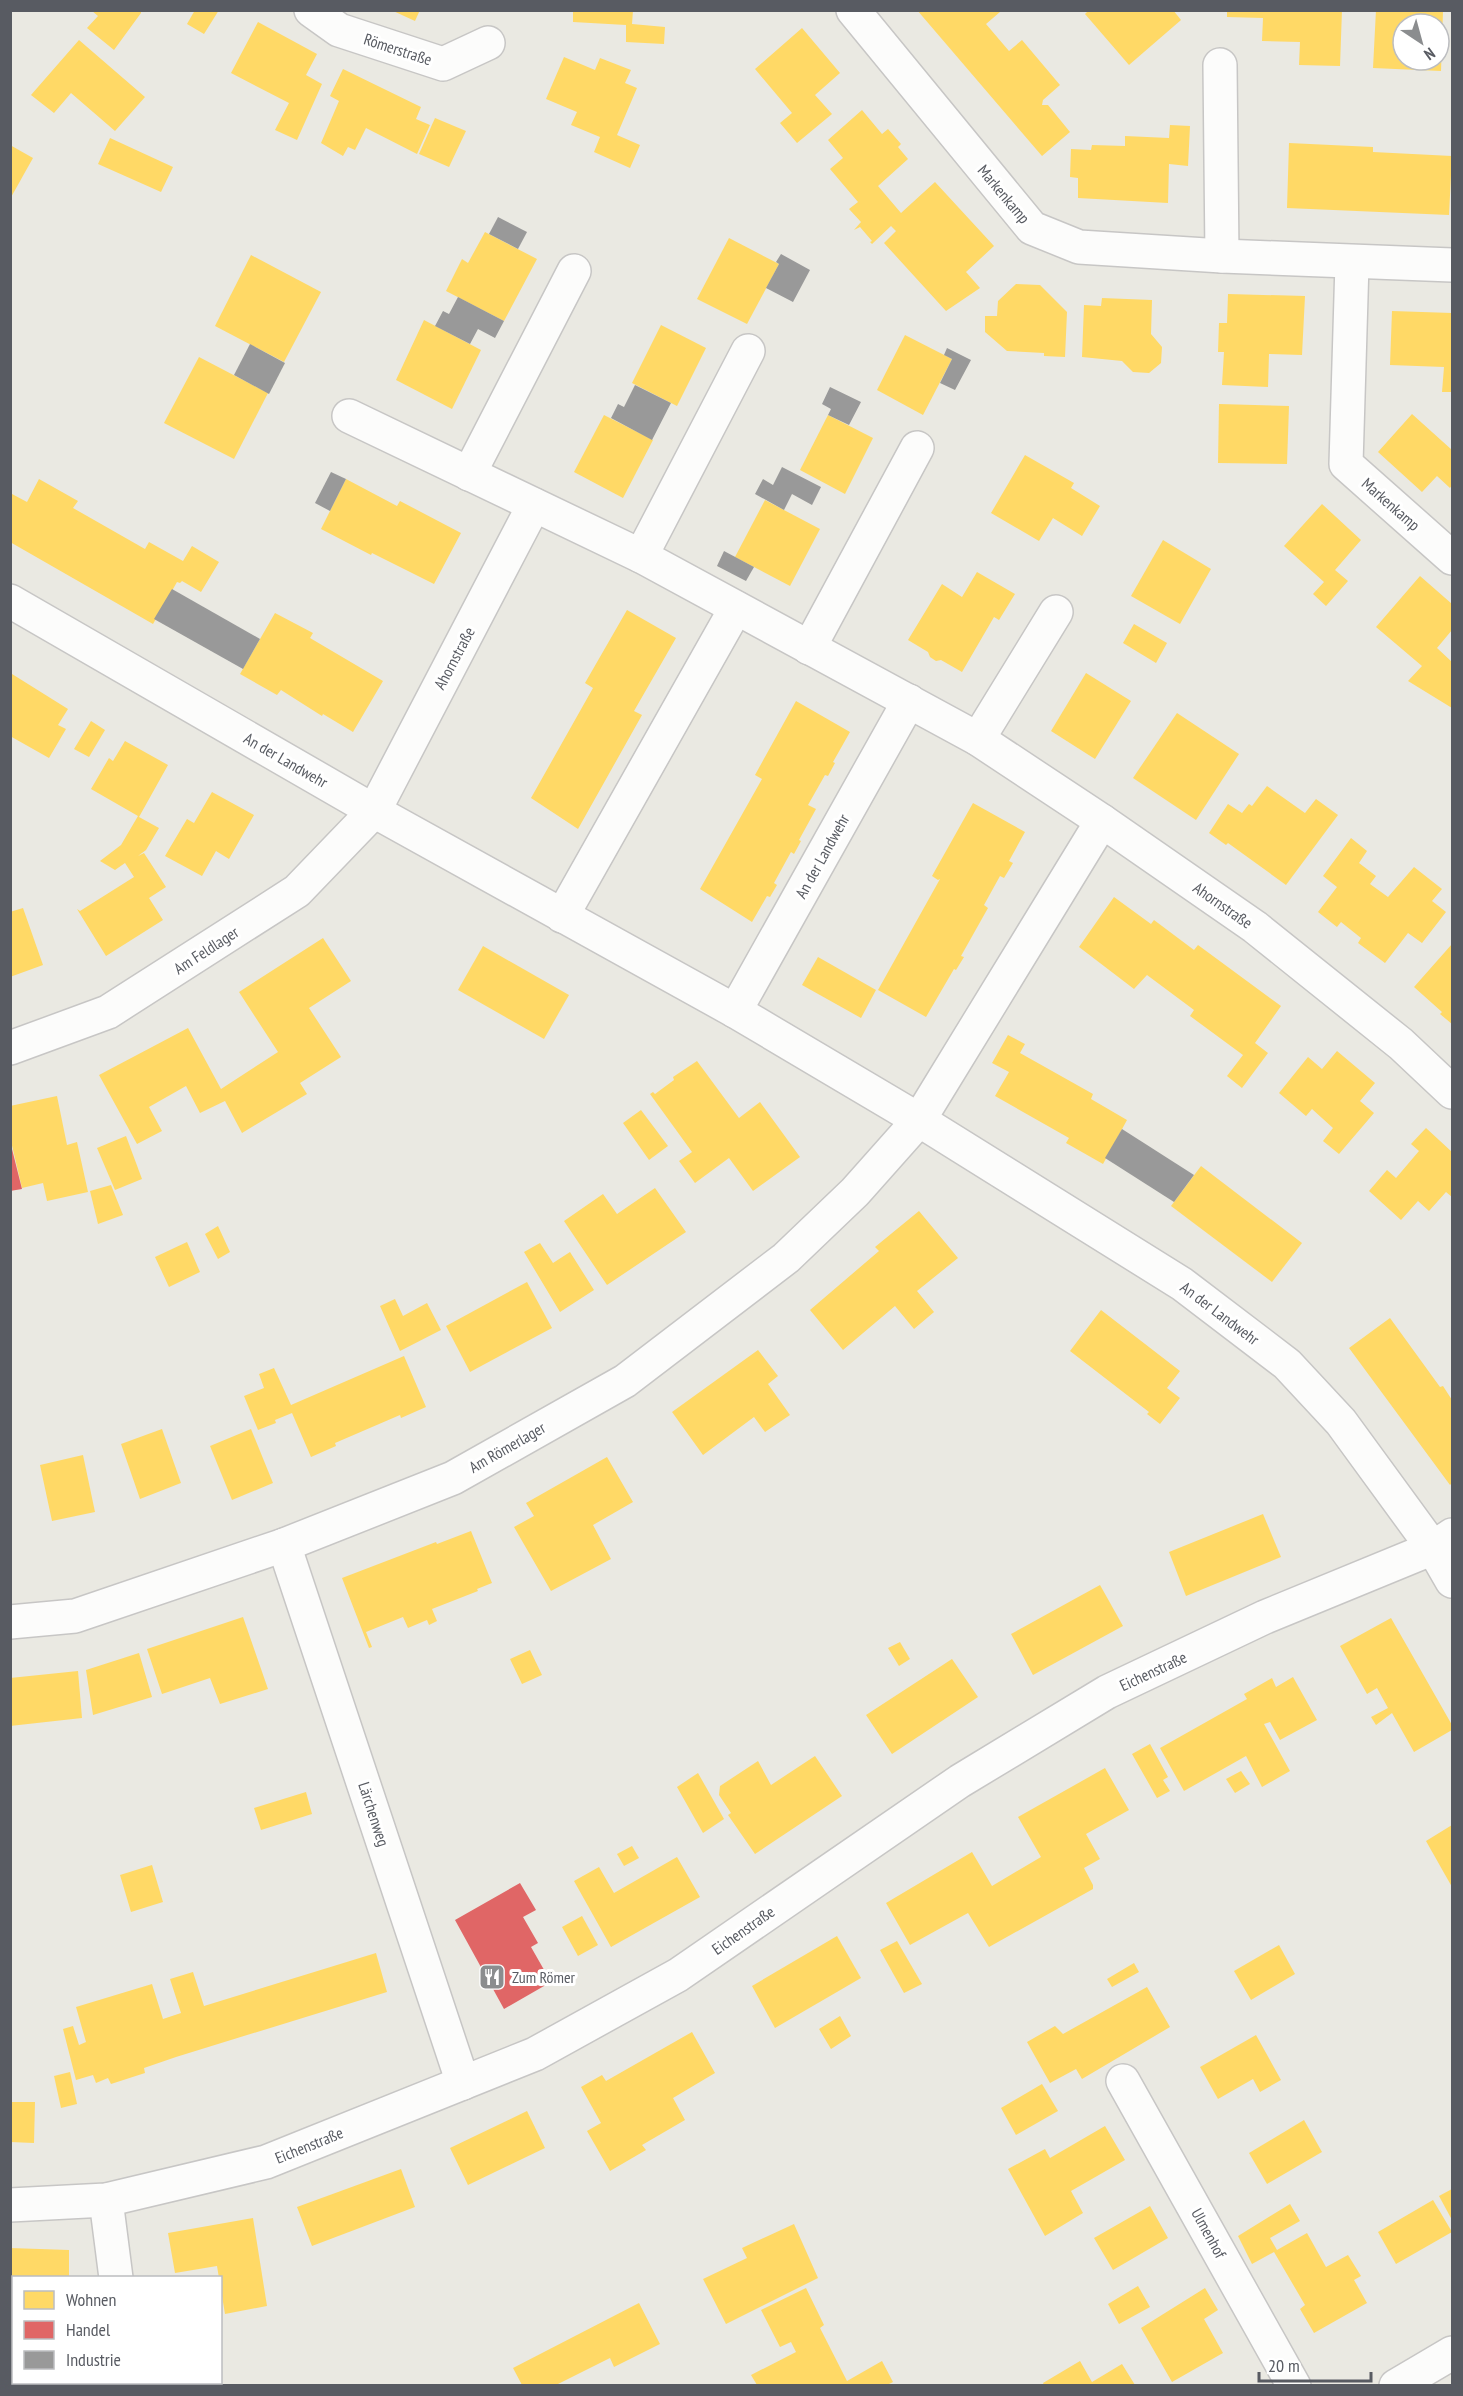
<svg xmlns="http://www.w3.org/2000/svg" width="1463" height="2396" font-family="'PT Sans Narrow',sans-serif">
<rect width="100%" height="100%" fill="#eae9e2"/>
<!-- homes -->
<g fill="#ffd966" fill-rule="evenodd">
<path d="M91,10H141V13L114,50L87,28L98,16Z"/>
<path d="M195,10H219L204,34L187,24Z"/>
<path d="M391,10H420L415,21Z"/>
<path d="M573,10H633L632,24L665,27L664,44L626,42V25L573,22Z"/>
<path d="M917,10H999L1000,12L986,24L1009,51L1022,40L1060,85L1043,100L1042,105H1048L1070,132L1042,156Z"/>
<path d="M1089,10H1173L1181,20L1129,65L1085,14Z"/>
<path d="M1227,10H1342L1340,66L1299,65L1300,42L1262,41L1263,18L1227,17Z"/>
<path d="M1376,10L1443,11L1441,71L1373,68ZM1403,24H1439V60H1403Z"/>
<path d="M258,22L317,54L306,75L322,84L297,140L275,130L289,103L231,73Z"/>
<path d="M802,28L840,73L815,95L832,114L797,143L780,123L792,113L755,69Z"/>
<path d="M79,40L145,97L115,131L71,93L54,113L31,95Z"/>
<path d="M564,57L595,70L600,58L631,70L625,83L637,88L617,135L640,145L630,168L594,152L600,137L571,125L577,112L546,99Z"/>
<path d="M343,69L421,107L416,119L430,125L417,154L366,128L355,150L348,147L343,156L321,143L339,101L330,96Z"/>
<path d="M862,110L882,134L888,129L901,144L898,147L908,159L878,186L901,213L935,182L994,246L966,272L980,288L946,311L884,243L896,231L891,226L872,244L870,242L872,241L860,227L854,230L861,222L849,209L858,202L830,169L843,158L828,140Z"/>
<path d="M435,118L466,131L449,167L419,154Z"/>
<path d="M1170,125L1190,126L1188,166L1169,164L1168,203L1078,198V178L1070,177L1071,149L1091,150L1092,145L1125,146V136L1169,138Z"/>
<path d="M110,138L173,167L161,192L98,164Z"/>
<path d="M1289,143L1373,147V152L1452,156L1449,215L1287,208Z"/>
<path d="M10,145L33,158L10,199Z"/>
<path d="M485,232L537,259L504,321L446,291L462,259L468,263Z"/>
<path d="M729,238L779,264L747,324L697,299Z"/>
<path d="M251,255L321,292L284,362L215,326Z"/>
<path d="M1016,284L1040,285L1067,312L1065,357L1044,356V353L1007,351L985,332V316H997L998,301Z"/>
<path d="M1228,294L1305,296L1302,355L1269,354L1268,387L1222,385L1224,352H1218L1219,323H1227Z"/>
<path d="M1102,298L1152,300L1151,334L1162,347L1161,363L1149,373L1133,372L1122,361L1082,357L1084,305L1101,306Z"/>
<path d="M1392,311L1452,313V392H1442L1444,367L1390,365Z"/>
<path d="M424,320L481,350L452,409L396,380Z"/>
<path d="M661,325L706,348L677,406L632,383Z"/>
<path d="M905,335L952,359L923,415L877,390Z"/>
<path d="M199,357L268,393L234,459L164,423Z"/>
<path d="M1219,404L1289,406L1287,464L1218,463Z"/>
<path d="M1412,414L1452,450V485L1450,488L1437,476L1422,492L1378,452Z"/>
<path d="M604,415L653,440L623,498L574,472Z"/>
<path d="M828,415L873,438L845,494L800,470Z"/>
<path d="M1025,455L1074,483L1071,488L1100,506L1082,536L1053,518L1039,541L991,513Z"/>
<path d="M39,479L78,501L73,508L145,549L149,542L183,561L192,546L219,562L201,592L182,581L180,583L177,582L153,624L10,542V496L12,494L27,502Z"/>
<path d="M346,479L397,506L400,501L461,533L434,584L372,553L371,555L321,529Z"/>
<path d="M765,500L820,529L790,586L735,557Z"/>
<path d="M1322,504L1361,540L1335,570L1348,581L1326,606L1313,594L1324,582L1284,546Z"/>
<path d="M1163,540L1211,569L1180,624L1131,596Z"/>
<path d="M977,572L1015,594L999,620L994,617L962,672L941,660L936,661L930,657L928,652L908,640L942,584L962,597Z"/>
<path d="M1420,576L1452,604V630L1437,648L1452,662V708L1408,681L1422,666L1376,627Z"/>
<path d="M627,610L676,638L634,711L642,715L578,829L531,798L593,688L585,683Z"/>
<path d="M275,613L313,633L310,638L383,681L353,732L323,714L322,716L281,690L277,695L240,674Z"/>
<path d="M1134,624L1167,643L1156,663L1123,643Z"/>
<path d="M1086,673L1131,701L1095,759L1051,731Z"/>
<path d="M12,674L68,709L58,725L66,729L49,758L10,736Z"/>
<path d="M796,701L850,732L833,762L835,763L828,776L825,775L808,805L816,809L799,840L801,841L794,854L791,852L774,883L777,885L770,897L767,896L752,922L700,889L762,779L755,775Z"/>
<path d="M1177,713L1239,754L1196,820L1133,778Z"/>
<path d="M91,721L105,730L89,757L74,749Z"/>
<path d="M125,741L168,765L139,817L159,828L146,850L138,856L144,853L166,887L149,898L163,920L106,956L77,909L80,911L134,877L125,863L115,870L100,861L121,845L138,816L91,789L109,758L113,761Z"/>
<path d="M1267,786L1305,813L1316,799L1338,815L1286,885L1228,843L1226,845L1209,833L1228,804L1242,813L1249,804L1252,806Z"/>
<path d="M212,792L254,815L229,859L216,851L202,876L165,856L187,819L194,823Z"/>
<path d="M973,803L1025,832L1009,861L1013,863L1004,878L1000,876L984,905L988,908L961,956L964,957L956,970L954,969L926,1017L878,990L940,879L938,880L932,876Z"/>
<path d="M1351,838L1367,851L1359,863L1376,876L1370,884L1388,897L1414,867L1442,889L1432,901L1446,912L1422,943L1408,933L1385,963L1358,943L1361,938L1341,922L1337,927L1318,912L1337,887L1323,876Z"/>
<path d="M1114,897L1151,924L1154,920L1194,950L1198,945L1281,1006L1255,1043L1268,1053L1242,1088L1227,1076L1243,1055L1190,1016L1194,1010L1147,975L1134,989L1079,947Z"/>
<path d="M23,908L43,965L10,977V912Z"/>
<path d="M323,938L351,981L309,1008L341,1057L300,1083L307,1094L242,1133L225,1101L200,1113L186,1086L149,1107L162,1131L137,1144L99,1075L188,1028L221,1089L278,1052L239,992Z"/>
<path d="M1452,944V1024L1440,1014L1442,1012L1414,987Z"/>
<path d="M483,946L569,995L544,1039L458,990Z"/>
<path d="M818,957L876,990L861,1018L802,985Z"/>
<path d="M1008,1035L1025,1044L1020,1053L1093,1094L1091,1099L1127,1120L1103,1164L1066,1143L1069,1138L995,1096L1009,1072L992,1063Z"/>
<path d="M1337,1051L1375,1083L1360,1101L1374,1113L1339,1154L1323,1141L1333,1128L1312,1109L1306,1116L1279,1093L1308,1057L1322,1069Z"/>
<path d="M697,1061L739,1118L760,1102L800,1157L753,1191L729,1158L695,1183L679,1161L692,1152L650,1094L653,1092L655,1094L674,1080L673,1077Z"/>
<path d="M57,1096L67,1145L77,1142L88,1192L47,1201L43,1183L22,1188L10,1137V1106Z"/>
<path d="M641,1110L668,1146L649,1160L623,1123Z"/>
<path d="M1426,1128L1452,1152V1197L1446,1192L1429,1211L1418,1201L1401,1220L1369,1191L1387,1170L1396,1178L1419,1151L1411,1144Z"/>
<path d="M126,1136L142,1179L115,1190L97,1148Z"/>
<path d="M1201,1166L1302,1243L1272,1282L1171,1206Z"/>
<path d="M111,1185L123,1215L98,1224L90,1191Z"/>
<path d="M655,1188L686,1232L607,1285L564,1221L603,1194L617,1214Z"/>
<path d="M919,1211L958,1258L917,1291L934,1312L914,1329L895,1306L843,1350L810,1310L879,1251L875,1247Z"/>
<path d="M218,1226L230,1252L218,1259L205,1234Z"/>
<path d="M187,1242L200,1272L169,1287L155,1257Z"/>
<path d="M540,1243L553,1263L570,1252L594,1290L560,1312L524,1252Z"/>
<path d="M527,1282L552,1328L470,1372L446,1326Z"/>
<path d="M395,1299L403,1316L427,1303L441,1330L400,1351L380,1306Z"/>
<path d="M1101,1310L1180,1371L1167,1388L1180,1398L1160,1424L1147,1414L1149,1412L1070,1351Z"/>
<path d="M1390,1318L1440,1387L1443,1386L1452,1400V1483L1450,1485L1349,1348Z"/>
<path d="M758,1350L778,1376L768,1384L790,1415L765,1432L754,1417L703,1455L672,1412Z"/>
<path d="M404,1356L426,1407L401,1418L400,1415L335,1443L336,1446L311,1457L292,1413L275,1420L276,1423L258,1430L244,1396L264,1388L259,1374L274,1368L291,1405Z"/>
<path d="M162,1429L181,1483L140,1499L121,1444Z"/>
<path d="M251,1429L273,1483L232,1500L210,1446Z"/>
<path d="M83,1455L95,1512L52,1521L40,1465Z"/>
<path d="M607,1457L633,1502L593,1525L611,1559L551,1591L514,1527L534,1516L526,1503Z"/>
<path d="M1263,1514L1281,1557L1186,1596L1169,1552Z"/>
<path d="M471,1531L492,1583L477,1589L478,1591L432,1609L437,1621L429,1625L427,1620L408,1628L403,1617L366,1632L372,1647L369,1648L342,1578L436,1542L437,1544Z"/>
<path d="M1100,1585L1123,1626L1033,1675L1011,1634Z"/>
<path d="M243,1617L268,1689L220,1704L210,1678L162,1694L147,1649Z"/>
<path d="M1391,1618L1452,1725V1730L1414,1752L1392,1713L1376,1725L1371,1717L1388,1708L1377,1688L1367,1694L1340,1646Z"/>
<path d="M900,1642L910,1659L899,1666L888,1648Z"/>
<path d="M530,1650L542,1675L522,1684L510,1659Z"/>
<path d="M139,1653L152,1697L93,1715L86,1670Z"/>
<path d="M952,1659L978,1697L892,1754L866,1715Z"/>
<path d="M78,1671L82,1718L10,1726V1678Z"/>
<path d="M1293,1677L1317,1720L1280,1740L1270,1722L1264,1724L1290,1771L1262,1787L1246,1756L1184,1791L1160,1748L1247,1699L1244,1694L1272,1678L1276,1687Z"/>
<path d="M1150,1744L1168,1777L1163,1780L1170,1791L1157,1798L1132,1754Z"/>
<path d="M815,1756L842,1796L755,1854L728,1815L731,1813L719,1795L720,1786L758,1761L771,1785Z"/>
<path d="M1105,1768L1129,1810L1086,1834L1100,1859L1084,1868L1093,1885V1889L989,1947L968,1913L910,1945L886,1903L972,1852L992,1886L1041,1857L1018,1817Z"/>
<path d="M1241,1771L1250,1784L1235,1793L1226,1779Z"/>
<path d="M698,1773L724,1819L703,1833L677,1787Z"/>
<path d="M306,1792L312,1814L261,1830L254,1808Z"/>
<path d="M1452,1825V1887L1426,1841Z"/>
<path d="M632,1846L639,1858L624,1866L617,1854Z"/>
<path d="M677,1857L700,1897L611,1947L574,1881L599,1867L614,1893Z"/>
<path d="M152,1865L163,1902L131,1912L120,1875Z"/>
<path d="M582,1916L598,1945L578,1956L562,1927Z"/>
<path d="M837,1936L861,1978L775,2028L752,1986Z"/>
<path d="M897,1941L922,1984L904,1993L880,1950Z"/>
<path d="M1279,1945L1295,1974L1251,2000L1234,1971Z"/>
<path d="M376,1953L387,1992L176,2057L144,2068L145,2073L111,2084L108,2078L96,2083L93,2075L76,2080L63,2029L73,2026L79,2045L86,2042L76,2007L152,1984L163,2019L181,2013L170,1979L193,1972L204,2006Z"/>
<path d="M1134,1963L1139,1972L1112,1987L1107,1979Z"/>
<path d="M1147,1987L1170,2027L1082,2079L1076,2069L1050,2083L1027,2042L1055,2026L1063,2034Z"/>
<path d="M840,2016L851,2036L831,2049L819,2029Z"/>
<path d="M692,2032L715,2073L673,2098L685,2120L642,2145L646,2150L610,2171L587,2131L601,2123L581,2087L602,2075L606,2081Z"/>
<path d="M1256,2035L1281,2080L1260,2092L1253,2079L1218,2099L1200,2067Z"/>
<path d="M70,2072L77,2104L61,2108L54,2076Z"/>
<path d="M1042,2084L1058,2111L1016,2135L1001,2108Z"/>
<path d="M10,2102H35L34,2143L10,2142Z"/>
<path d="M527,2111L545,2148L468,2185L450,2148Z"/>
<path d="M1304,2120L1322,2152L1267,2184L1249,2153Z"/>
<path d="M1105,2126L1125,2160L1071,2191L1083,2213L1045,2236L1008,2169L1045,2149L1050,2158Z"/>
<path d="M401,2169L415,2207L312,2246L297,2207Z"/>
<path d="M1452,2189V2220L1439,2196Z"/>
<path d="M1433,2200L1452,2232L1396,2264L1378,2232Z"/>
<path d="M1290,2204L1300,2221L1270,2238L1277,2250L1307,2233L1326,2267L1348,2255L1361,2276L1354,2280L1367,2303L1314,2333L1300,2309L1305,2305L1274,2252L1252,2264L1238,2236Z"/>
<path d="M1150,2206L1168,2238L1113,2270L1094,2238Z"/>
<path d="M253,2218L267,2306L225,2314L217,2266L175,2273L168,2233Z"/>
<path d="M794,2224L818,2278L726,2324L703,2279L747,2258L742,2248Z"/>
<path d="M10,2248L69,2250V2277H14V2289H10Z"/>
<path d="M1138,2286L1150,2307L1119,2324L1108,2304Z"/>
<path d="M806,2288L824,2325L820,2328L847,2381L882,2361L893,2382L887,2385H757L751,2375L796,2352L791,2342L780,2347L761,2310Z"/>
<path d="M1205,2288L1218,2310L1204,2319L1223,2353L1172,2382L1141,2328Z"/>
<path d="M639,2303L660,2344L614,2367L610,2358L556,2385H522L513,2368Z"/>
<path d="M1080,2361L1092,2382L1122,2364L1135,2385H1044L1043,2383Z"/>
</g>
<!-- shops -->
<g fill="#e06666">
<path d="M10,1141L22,1189L10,1191Z"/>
<path d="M520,1883L536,1910L523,1917L538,1943L531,1947L551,1982L504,2009L455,1920Z"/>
</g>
<!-- industry -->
<g fill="#999">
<path d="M498,217L527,232L518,249L489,234Z"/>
<path d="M781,254L810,270L793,302L766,288L779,264L776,262Z"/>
<path d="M458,297L504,321L495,338L478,329L470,344L435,326L443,311L449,314Z"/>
<path d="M250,344L285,363L269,394L234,375Z"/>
<path d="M947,348L971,360L955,390L940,383L952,359L944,355Z"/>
<path d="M635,385L671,403L652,440L611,418L618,404L624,407Z"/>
<path d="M830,387L861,402L849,425L828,415L831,409L822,404Z"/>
<path d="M782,467L821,487L812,505L792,494L784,510L755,494L763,479L773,485Z"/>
<path d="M331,472L346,479L330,511L315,503Z"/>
<path d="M724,551L754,567L746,581L717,566Z"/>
<path d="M172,589L260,639L243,669L154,619Z"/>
<path d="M1122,1129L1194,1175L1174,1202L1105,1158Z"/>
</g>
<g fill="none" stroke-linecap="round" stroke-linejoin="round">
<!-- minor casing -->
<g stroke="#c7c6c5" stroke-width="36">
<g id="minor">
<path d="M311,10L339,30L443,64L488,43"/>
<path d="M853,10L1032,228L1079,247L1222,256L1452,265"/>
<path d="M1220,65L1222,256"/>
<path d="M1352,263L1346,464L1452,558"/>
<path d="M349,416L641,556L978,739L1102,821L1255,927L1401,1044L1452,1092"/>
<path d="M469,474L574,271"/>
<path d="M641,556L748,351"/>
<path d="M10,601L374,811L735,1011L919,1120L1182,1284L1287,1364L1341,1422L1433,1548L1452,1581"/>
<path d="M809,648L917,448"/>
<path d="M978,739L1056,612"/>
<path d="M562,916L736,608"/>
<path d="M735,1011L909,701"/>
<path d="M10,1048L108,1012L297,891L374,811L534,505"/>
<path d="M284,1545L463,2083"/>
<path d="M10,1622L75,1616L284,1545L453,1478L625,1381L786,1258L855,1192L919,1120L1102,821"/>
<path d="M1123,2081L1294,2386"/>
<path d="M106,2200L116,2278"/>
<path d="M10,2205L106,2200L266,2162L535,2054L678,1975L960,1781L1107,1692L1265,1617L1433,1548L1452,1535"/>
<path d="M130,2382V2386"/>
</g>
</g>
<!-- tertiary casing -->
<g stroke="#c7c6c5" stroke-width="36">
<path id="tertiary" d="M1396,2386L1452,2353"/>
</g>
<!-- minor -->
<use href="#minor" stroke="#fcfcfb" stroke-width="33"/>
<!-- tertiary -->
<use href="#tertiary" stroke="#fcfcfb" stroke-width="33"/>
</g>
<!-- icons -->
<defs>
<g id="restaurant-square" transform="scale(1.35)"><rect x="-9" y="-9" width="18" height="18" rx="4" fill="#8b8d8f" stroke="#fff"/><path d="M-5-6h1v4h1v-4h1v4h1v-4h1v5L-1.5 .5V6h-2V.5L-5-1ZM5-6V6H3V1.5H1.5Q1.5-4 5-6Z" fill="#fff"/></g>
</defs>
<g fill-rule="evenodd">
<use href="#restaurant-square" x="492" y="1977"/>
</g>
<g text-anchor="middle" stroke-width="6" stroke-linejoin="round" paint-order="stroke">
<!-- street labels -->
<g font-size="16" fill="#585b62" stroke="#fff">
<text transform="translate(398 49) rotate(18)" y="6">Römerstraße</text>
<text transform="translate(1004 194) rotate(50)" y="6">Markenkamp</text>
<text transform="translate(1391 504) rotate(41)" y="6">Markenkamp</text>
<text transform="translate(454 658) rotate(-62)" y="6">Ahornstraße</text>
<text transform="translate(286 760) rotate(30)" y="6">An der Landwehr</text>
<text transform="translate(822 856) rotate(-61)" y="6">An der Landwehr</text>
<text transform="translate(1223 905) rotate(35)" y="6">Ahornstraße</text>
<text transform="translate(206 950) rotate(-33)" y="6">Am Feldlager</text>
<text transform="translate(1220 1313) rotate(37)" y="6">An der Landwehr</text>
<text transform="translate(507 1447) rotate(-30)" y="6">Am Römerlager</text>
<text transform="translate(1153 1671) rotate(-25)" y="6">Eichenstraße</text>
<text transform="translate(374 1814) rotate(72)" y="6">Lärchenweg</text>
<text transform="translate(743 1930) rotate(-35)" y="6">Eichenstraße</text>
<text transform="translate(309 2145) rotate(-22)" y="6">Eichenstraße</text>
<text transform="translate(1209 2233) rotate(61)" y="6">Ulmenhof</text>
</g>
<!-- poi labels -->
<g font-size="16" fill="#585b62" stroke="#fff" text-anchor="start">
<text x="512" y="1983">Zum Römer</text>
</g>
</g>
<!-- border -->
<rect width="1463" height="2396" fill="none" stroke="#585b62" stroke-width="24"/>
<!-- legend -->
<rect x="12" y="2276" width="210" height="108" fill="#ffffff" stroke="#bcbdc0" stroke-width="1.5"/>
<rect x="24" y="2291" width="30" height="18" fill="#ffd966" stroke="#bcbdc0" stroke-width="1.5"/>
<text x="66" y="2306" font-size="18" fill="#585b62">Wohnen</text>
<rect x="24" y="2321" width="30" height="18" fill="#e06666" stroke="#bcbdc0" stroke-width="1.5"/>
<text x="66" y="2336" font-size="18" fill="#585b62">Handel</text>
<rect x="24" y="2351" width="30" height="18" fill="#999999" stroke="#bcbdc0" stroke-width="1.5"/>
<text x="66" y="2366" font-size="18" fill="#585b62">Industrie</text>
<!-- north arrow -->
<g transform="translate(1421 42) rotate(144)"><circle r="28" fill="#ffffff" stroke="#bcbdc0" stroke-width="1.5"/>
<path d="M0-4.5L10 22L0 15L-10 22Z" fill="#8b8d8f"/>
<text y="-9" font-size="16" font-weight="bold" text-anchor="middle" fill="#585b62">N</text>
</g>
<!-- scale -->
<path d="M1259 2372v9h112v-9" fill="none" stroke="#585b62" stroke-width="3"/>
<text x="1268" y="2372" font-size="18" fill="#585b62" stroke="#ffffff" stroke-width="4.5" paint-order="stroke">20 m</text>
</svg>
